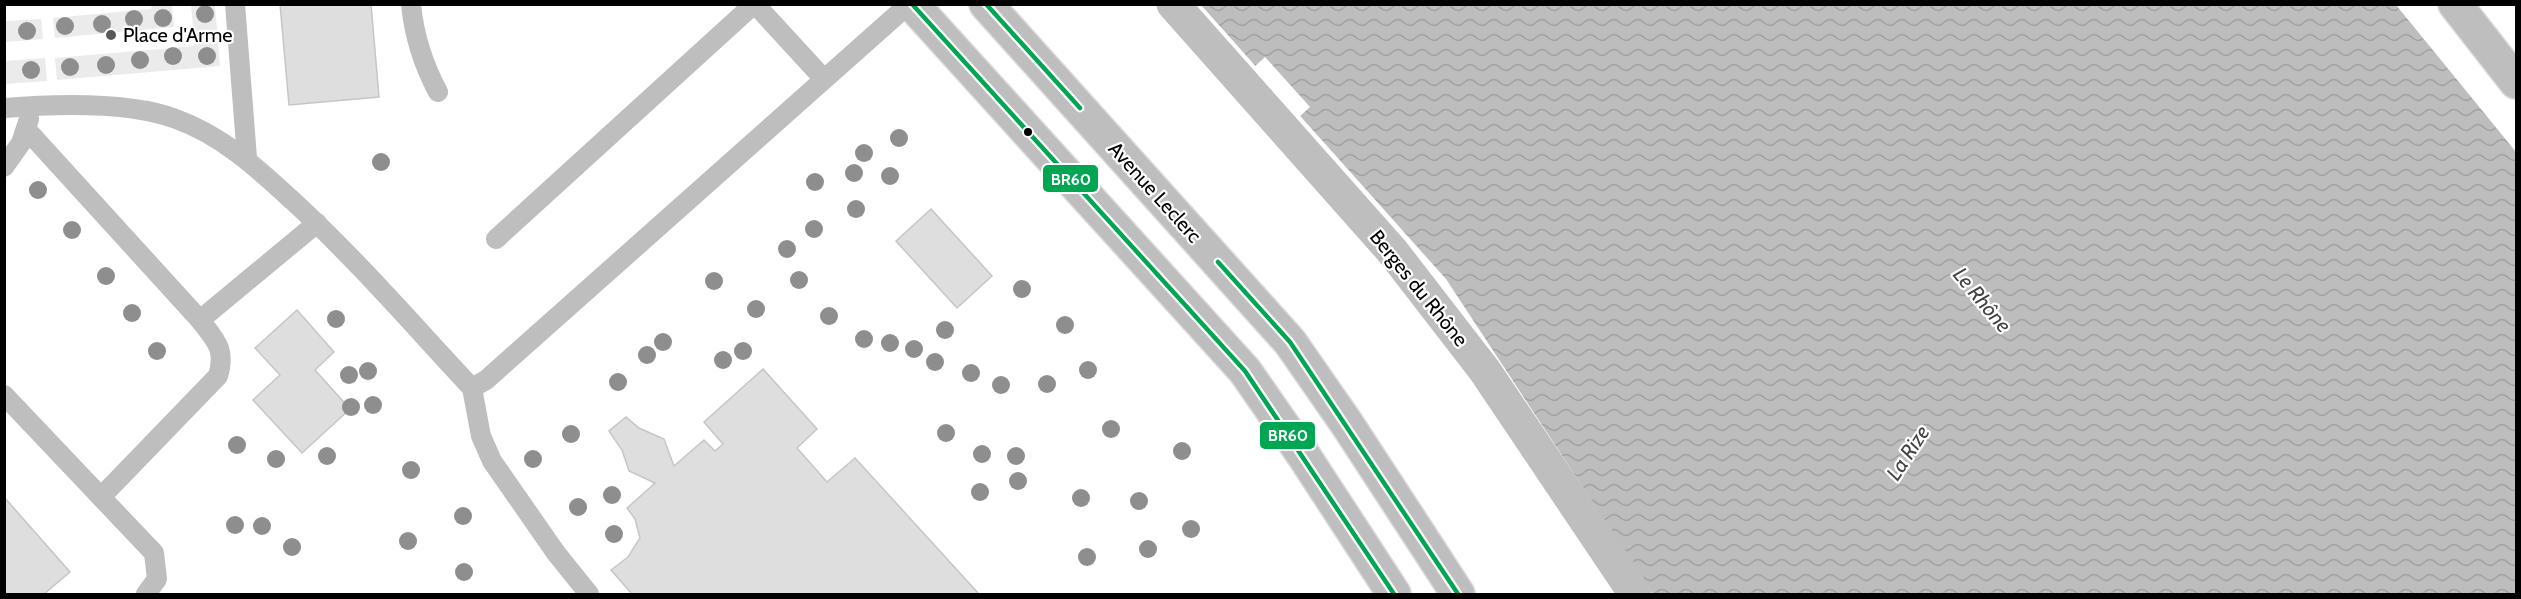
<svg xmlns="http://www.w3.org/2000/svg" width="2521" height="599" font-family="Cabin,sans-serif">
<defs>
<pattern id="water-waves" width="16" height="10" patternUnits="userSpaceOnUse" patternTransform="scale(1.5)"><rect width="16" height="10" fill="#bdbdbd"/><path d="M0 5q4-4 8 0t8 0" fill="none" stroke="#a1a1a1"/></pattern>
</defs>
<rect width="100%" height="100%" fill="#fff"/>
<!-- grass -->
<g fill="#ebebeb">
<path d="M151,5H172L174,27L55,38L53,18L151,9Z"/>
<path d="M191,5H215L220,66L57,80L55,58L195,46Z"/>
<path d="M41,19L43,39L5,42V21Z"/>
<path d="M45,58L47,81L5,84V61Z"/>
</g>
<!-- water -->
<path fill="url(#water-waves)" d="M1201,5H2396L2516,152V594H1653L1446,279Z"/>
<!-- pier -->
<path fill="#fff" d="M1265,57L1310,107L1298,118L1253,68Z"/>
<!-- building -->
<g fill="#dedede" stroke="#c6c6c6" stroke-width="1.5">
<path d="M280,4H371L379,97L289,105Z"/>
<path d="M931,209L992,276L957,308L896,241Z"/>
<path d="M297,310L334,352L315,370L350,409L302,453L253,400L280,375L255,348Z"/>
<path d="M763,369L817,429L797,448L827,482L855,458L979,594H632L611,570L628,557L640,538L635,519L627,508L655,483L629,471L622,450L609,431L626,417L639,428L664,439L674,466L704,440L715,451L723,444L704,422Z"/>
<path d="M4,497L70,572L44,594H4Z"/>
</g>
<g fill="none" stroke-linecap="round" stroke-linejoin="round">
<!-- primary casing -->
<g stroke="#dbdbdb" stroke-width="36">
<g id="primary">
<path d="M912,4L1245,371L1304,456L1394,594"/>
<path d="M986,4L1290,342L1347,424L1458,594"/>
</g>
</g>
<!-- highway casing -->
<g stroke="#dbdbdb" stroke-width="36">
<path id="highway" d="M2455,4L2516,82"/>
</g>
<!-- lane -->
<g stroke="#bebebe" stroke-width="20">
<path d="M235,4L247,158"/>
<path d="M411,4C414,36 423,64 438,92"/>
<path d="M755,4L823,78"/>
<path d="M4,108C55,104 128,101 176,119C223,136 257,168 293,201C357,260 413,325 472,388L486,380L909,4"/>
<path d="M26,129L200,320"/>
<path d="M4,167L21,143L29,119"/>
<path d="M496,239L754,4"/>
<path d="M472,388L481,436L492,461L556,553L589,594"/>
<path d="M4,395L154,553L157,579L146,594"/>
<path d="M101,497L218,376C226,349 216,341 200,320L317,223"/>
</g>
<!-- street -->
<path stroke="#bebebe" stroke-width="33" d="M1173,4L1393,252L1485,371L1635,594"/>
<!-- primary -->
<use href="#primary" stroke="#bebebe" stroke-width="33"/>
<!-- highway -->
<use href="#highway" stroke="#bebebe" stroke-width="33"/>
<!-- bus-1 casing -->
<g stroke="#fff" stroke-width="9">
<g id="bus-1">
<path d="M912,4L1245,371L1394,594"/>
<path d="M986,4L1080,108"/>
<path d="M1218,262L1290,342L1458,594"/>
</g>
</g>
<!-- bus-1 -->
<use href="#bus-1" stroke="#00a651" stroke-width="4.5"/>
</g>
<!-- trees -->
<g fill="#8e8e8e">
<circle cx="205" cy="14" r="9"/>
<circle cx="163" cy="18" r="9"/>
<circle cx="134" cy="19" r="9"/>
<circle cx="102" cy="24" r="9"/>
<circle cx="65" cy="26" r="9"/>
<circle cx="27" cy="31" r="9"/>
<circle cx="173" cy="56" r="9"/>
<circle cx="207" cy="56" r="9"/>
<circle cx="140" cy="60" r="9"/>
<circle cx="106" cy="65" r="9"/>
<circle cx="70" cy="67" r="9"/>
<circle cx="31" cy="70" r="9"/>
<circle cx="899" cy="138" r="9"/>
<circle cx="864" cy="153" r="9"/>
<circle cx="381" cy="162" r="9"/>
<circle cx="854" cy="173" r="9"/>
<circle cx="890" cy="176" r="9"/>
<circle cx="815" cy="182" r="9"/>
<circle cx="38" cy="190" r="9"/>
<circle cx="856" cy="209" r="9"/>
<circle cx="814" cy="229" r="9"/>
<circle cx="72" cy="230" r="9"/>
<circle cx="787" cy="249" r="9"/>
<circle cx="106" cy="276" r="9"/>
<circle cx="799" cy="280" r="9"/>
<circle cx="714" cy="281" r="9"/>
<circle cx="1022" cy="289" r="9"/>
<circle cx="756" cy="309" r="9"/>
<circle cx="132" cy="313" r="9"/>
<circle cx="829" cy="316" r="9"/>
<circle cx="336" cy="319" r="9"/>
<circle cx="1065" cy="325" r="9"/>
<circle cx="945" cy="330" r="9"/>
<circle cx="864" cy="339" r="9"/>
<circle cx="663" cy="342" r="9"/>
<circle cx="890" cy="343" r="9"/>
<circle cx="914" cy="349" r="9"/>
<circle cx="157" cy="351" r="9"/>
<circle cx="743" cy="351" r="9"/>
<circle cx="647" cy="355" r="9"/>
<circle cx="723" cy="360" r="9"/>
<circle cx="935" cy="362" r="9"/>
<circle cx="1088" cy="370" r="9"/>
<circle cx="368" cy="371" r="9"/>
<circle cx="971" cy="373" r="9"/>
<circle cx="349" cy="375" r="9"/>
<circle cx="618" cy="382" r="9"/>
<circle cx="1047" cy="384" r="9"/>
<circle cx="1001" cy="385" r="9"/>
<circle cx="373" cy="405" r="9"/>
<circle cx="351" cy="407" r="9"/>
<circle cx="1111" cy="429" r="9"/>
<circle cx="946" cy="433" r="9"/>
<circle cx="571" cy="434" r="9"/>
<circle cx="237" cy="445" r="9"/>
<circle cx="1182" cy="451" r="9"/>
<circle cx="982" cy="454" r="9"/>
<circle cx="327" cy="456" r="9"/>
<circle cx="1016" cy="456" r="9"/>
<circle cx="276" cy="459" r="9"/>
<circle cx="533" cy="459" r="9"/>
<circle cx="411" cy="470" r="9"/>
<circle cx="1018" cy="481" r="9"/>
<circle cx="980" cy="492" r="9"/>
<circle cx="612" cy="495" r="9"/>
<circle cx="1081" cy="498" r="9"/>
<circle cx="1139" cy="501" r="9"/>
<circle cx="578" cy="507" r="9"/>
<circle cx="463" cy="516" r="9"/>
<circle cx="235" cy="525" r="9"/>
<circle cx="262" cy="526" r="9"/>
<circle cx="1191" cy="529" r="9"/>
<circle cx="614" cy="534" r="9"/>
<circle cx="408" cy="541" r="9"/>
<circle cx="292" cy="547" r="9"/>
<circle cx="1148" cy="549" r="9"/>
<circle cx="1087" cy="557" r="9"/>
<circle cx="464" cy="572" r="9"/>
</g>
<!-- markers -->
<circle fill="#595959" stroke="#fff" stroke-width="2" cx="111" cy="35" r="6"/>
<circle fill="#000" stroke="#fff" stroke-width="2" cx="1028" cy="132" r="5"/>
<g text-anchor="middle" stroke-width="4.5" stroke-linejoin="round" paint-order="stroke">
<!-- poi labels -->
<g font-size="20" fill="#000" stroke="#fff" text-anchor="start">
<text x="123" y="42">Place d'Arme</text>
</g>
<!-- street labels -->
<g font-size="20" fill="#000" stroke="#fff">
<text transform="translate(1155 192) rotate(48)" y="7">Avenue Leclerc</text>
<text transform="translate(1419 288) rotate(51)" y="7">Berges du Rhône</text>
</g>
<!-- water labels -->
<g font-size="21" font-style="italic" fill="#424242" stroke="#fff">
<text transform="translate(1982 300) rotate(50)" y="7">Le Rhône</text>
<text transform="translate(1908 453) rotate(-57)" y="7">La Rize</text>
</g>
</g>
<g stroke="#fff" stroke-width="2">
<rect x="1042" y="164" width="57" height="29" rx="6" fill="#00a651"/>
<rect x="1259" y="421" width="57" height="29" rx="6" fill="#00a651"/>
</g>
<g font-size="16" text-anchor="middle" font-weight="bold" fill="#fff">
<text x="1071" y="185">BR60</text>
<text x="1288" y="441">BR60</text>
</g>
<!-- border -->
<rect width="2521" height="599" fill="none" stroke="#000000" stroke-width="12"/>
</svg>
